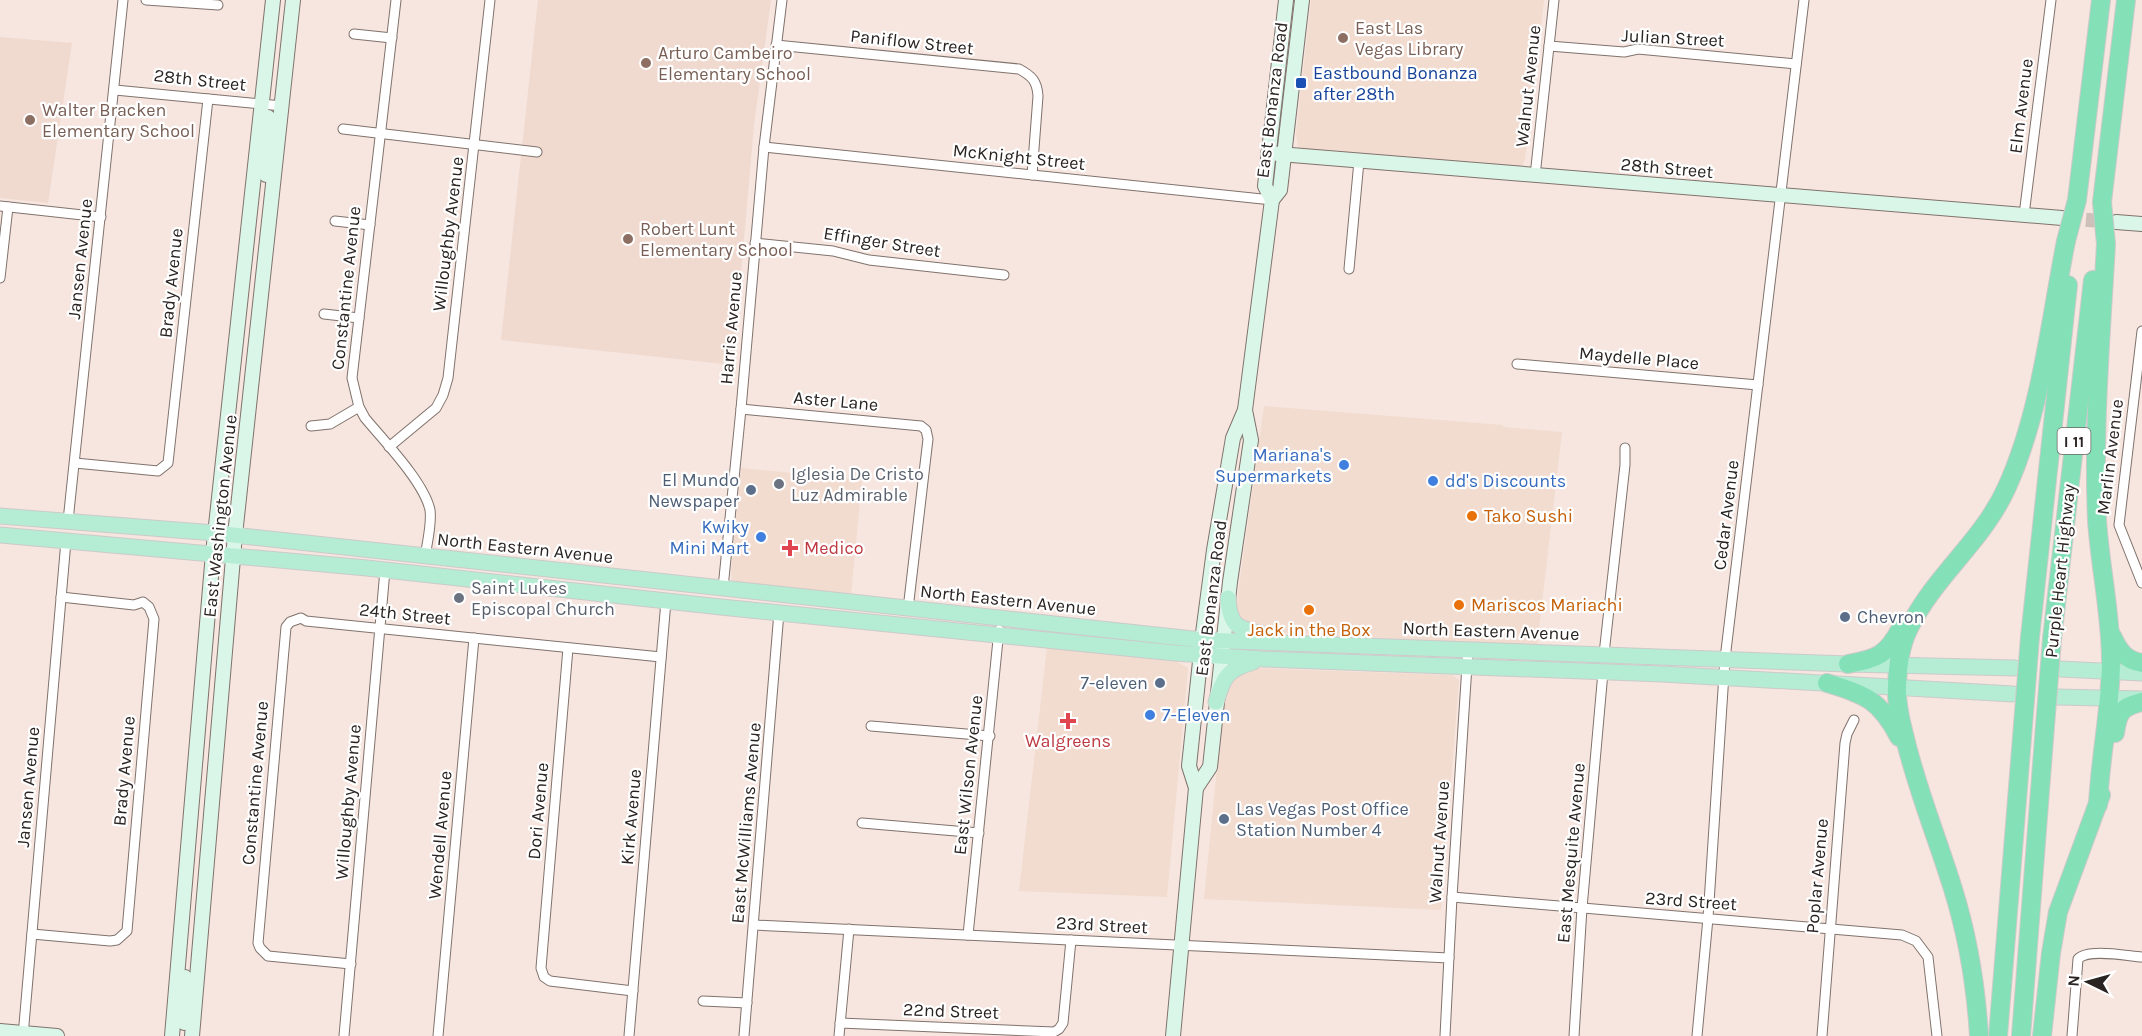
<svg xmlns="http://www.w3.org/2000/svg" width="2142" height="1036" font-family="Karla,sans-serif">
<rect width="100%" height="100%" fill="#f6e6df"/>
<!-- commercial -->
<g fill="#f2dbcf">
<path d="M1311,0H1544L1525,159L1523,164L1517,167L1304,149L1298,147L1296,134Z"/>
<path d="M1264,406L1503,425V427L1562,432L1537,646L1270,632L1239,621L1236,608Z"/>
<path d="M741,468L862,480L851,595L736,583L732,580L731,570Z"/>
<path d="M1047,647L1177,662L1188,668L1167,897L1019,891Z"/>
<path d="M1251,668L1452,675L1459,680L1441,910L1204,899L1225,688L1229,681Z"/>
</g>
<!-- built -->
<g fill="#f0d9cf">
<path d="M538,0H771L754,125L733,365L501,340Z"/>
<path d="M0,37L72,43L48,203L0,198Z"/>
</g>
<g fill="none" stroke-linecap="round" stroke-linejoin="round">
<!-- secondary-tunnel -->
<path stroke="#cdbfb9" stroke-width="14" stroke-dasharray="14 7" stroke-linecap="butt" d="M2065,218L2111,222"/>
<!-- street casing -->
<g stroke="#80726c" stroke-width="11">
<g id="street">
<path d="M146,0L218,5"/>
<path d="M396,0L352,378L359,407L365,418C384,441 424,482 430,510C432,524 427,543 425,557"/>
<path d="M354,34L392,38"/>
<path d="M776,45L1019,69C1032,76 1037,81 1038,96L1032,175"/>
<path d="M1549,46L1624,52L1638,49L1796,64"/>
<path d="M115,90L282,106"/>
<path d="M343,129L537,152"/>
<path d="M764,147L1272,200"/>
<path d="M1535,176L1554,0"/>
<path d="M0,206L101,217"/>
<path d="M2024,215L2051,0"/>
<path d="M335,221L370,225"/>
<path d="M755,243L833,251L869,260L1004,275"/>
<path d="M1349,269L1359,161"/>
<path d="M0,278L8,207"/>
<path d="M324,314L359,318"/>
<path d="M2142,331L2119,525L2142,583"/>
<path d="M1517,364L1758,385"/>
<path d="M741,409L921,426L926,430L928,439L908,609"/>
<path d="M311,426L330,424L359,407"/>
<path d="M389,447L436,408L443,395L448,378L490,0"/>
<path d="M75,463L158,471L168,463L208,99"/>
<path d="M68,521L123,0"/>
<path d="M723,588L741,409L764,147L782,0"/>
<path d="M568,648L541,968L544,977L550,981L633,991"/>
<path d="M1604,654L1625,465V448"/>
<path d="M871,726L990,736"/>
<path d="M862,823L979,833"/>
<path d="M1452,897L1902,935L1916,941L1928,957L1937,1036"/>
<path d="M754,925L1449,958"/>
<path d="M32,934L110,941L117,940L127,931L154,619L149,607L143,602L134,605L61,597"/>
<path d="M968,935L999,630"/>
<path d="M351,964L268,956L260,948L258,943L286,627L290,622L301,618L306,621L661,657"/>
<path d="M703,1001L747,1003"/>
<path d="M840,1023L1054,1032L1059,1029L1063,1023L1071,940"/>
<path d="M23,1036L66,541"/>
<path d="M344,1036L385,570"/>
<path d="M438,1036L474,638"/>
<path d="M629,1036L666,601"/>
<path d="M744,1036L779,612"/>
<path d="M839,1036L849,929"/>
<path d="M1445,1036L1452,897L1468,650"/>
<path d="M1574,1036L1582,908L1603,672"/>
<path d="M1697,1036L1708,918L1725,659L1804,0"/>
<path d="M1822,1036L1845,743L1847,734L1854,720"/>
<path d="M2072,1036L2078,959C2088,948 2127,956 2142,957"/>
</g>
</g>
<!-- secondary casing -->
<g stroke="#80726c" stroke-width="16">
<g id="secondary">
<path d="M1268,153L2062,218"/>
<path d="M266,175L268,117"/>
<path d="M1272,200L1280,190L1302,0"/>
<path d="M2116,222L2142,224"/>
<path d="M1196,788L1210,767L1230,582L1251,440L1245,410"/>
<path d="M184,1023L185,977"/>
<path d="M0,1031L57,1036"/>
<path d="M172,1036L213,553L273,0"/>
<path d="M192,1036L235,535L293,0"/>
<path d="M1173,1036L1196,788L1189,766L1203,633L1214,550L1233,438L1245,410L1272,200L1265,186L1286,0"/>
</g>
</g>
<!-- primary casing -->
<g stroke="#cccaca" stroke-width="17">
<g id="primary">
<path d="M0,516L215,533L1202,640L1848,664L2015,668"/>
<path d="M0,535L367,568L721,607L1175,653L1263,659L1662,674L2013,694"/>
<path d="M1228,598C1230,630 1240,628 1267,635"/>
<path d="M2060,669L2142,673"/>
<path d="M2058,697L2142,699"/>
<path d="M1216,702C1224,676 1227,670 1253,662"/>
</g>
</g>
<!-- highway casing -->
<g stroke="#cccaca" stroke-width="20">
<g id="highway">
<path d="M2077,200L2101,0"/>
<path d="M2102,202L2126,0"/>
<path d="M2112,636C2119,651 2125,660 2142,663"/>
<path d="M2030,637L2068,285"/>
<path d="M2052,639L2093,280"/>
<path d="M1848,664C1877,659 1887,655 1901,628"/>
<path d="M1827,683C1866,695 1880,700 1899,737"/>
<path d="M2115,733C2118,712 2121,707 2142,702"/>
<path d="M2098,805C2100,757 2111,709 2111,660C2111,615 2100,566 2097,520C2093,428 2101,335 2106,244"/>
<path d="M1979,1036C1976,987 1968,937 1953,889C1937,837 1916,787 1904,734C1900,719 1896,701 1897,685C1898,665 1900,646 1909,628C1935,575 1983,541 2007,487C2041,412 2050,322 2066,241"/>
<path d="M1998,1036L2023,725"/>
<path d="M2021,1036L2045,726"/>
<path d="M2042,1036L2051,953L2058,912L2101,795"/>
</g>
</g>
<!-- street -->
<use href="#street" stroke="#fff" stroke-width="9"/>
<!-- secondary -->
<use href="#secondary" stroke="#daf6e9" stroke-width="14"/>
<!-- primary -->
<use href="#primary" stroke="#b5ecd4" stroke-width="15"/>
<!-- highway -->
<use href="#highway" stroke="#83e0b7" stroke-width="18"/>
<!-- highway-bridge casing -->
<g stroke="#cccaca" stroke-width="20" stroke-linecap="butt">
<g id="highway-bridge">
<path d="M2102,202L2106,244"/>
<path d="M2066,241L2077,200"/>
<path d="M2023,725L2030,637"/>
<path d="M2045,726L2052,639"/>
</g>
</g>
<!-- highway-bridge -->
<use href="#highway-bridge" stroke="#83e0b7" stroke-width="18"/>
</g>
<!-- markers -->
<g fill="#8d6e63" stroke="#fff" stroke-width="2">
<circle cx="1343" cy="38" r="6"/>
<circle cx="646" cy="63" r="6"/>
<circle cx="30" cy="120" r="6"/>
<circle cx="628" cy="239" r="6"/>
</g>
<rect fill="#1a4fb4" stroke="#fff" stroke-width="2" x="1295" y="77" width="12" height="12" rx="3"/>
<g fill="#3f7fe0" stroke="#fff" stroke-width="2">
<circle cx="1344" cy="465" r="6"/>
<circle cx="1433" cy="481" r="6"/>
<circle cx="761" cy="537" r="6"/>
<circle cx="1150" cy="715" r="6"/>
</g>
<g fill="#6b7280" stroke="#fff" stroke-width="2">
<circle cx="779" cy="484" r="6"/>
<circle cx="459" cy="598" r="6"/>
</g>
<g fill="#5c6f8a" stroke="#fff" stroke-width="2">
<circle cx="751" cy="490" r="6"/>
<circle cx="1845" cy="617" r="6"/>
<circle cx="1160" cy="683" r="6"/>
<circle cx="1224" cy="819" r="6"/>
</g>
<g fill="#e8710a" stroke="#fff" stroke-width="2">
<circle cx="1472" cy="516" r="6"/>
<circle cx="1459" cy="605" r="6"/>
<circle cx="1309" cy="610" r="6"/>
</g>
<g fill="#e0444e" stroke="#fff" stroke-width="2">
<path d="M787 539h6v6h6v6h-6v6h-6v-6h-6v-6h6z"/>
<path d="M1065 712h6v6h6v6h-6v6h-6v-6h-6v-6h6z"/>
</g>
<g text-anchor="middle" stroke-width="4.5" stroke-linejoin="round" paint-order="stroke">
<!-- shield labels -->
<rect fill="#fff" stroke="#696564" stroke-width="1.5" x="2057.5" y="428" width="33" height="26" rx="4.5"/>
<g font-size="16" font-weight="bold" fill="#292321">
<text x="2074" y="447">I 11</text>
</g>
<!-- education labels -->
<g font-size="18" fill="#785e54" stroke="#fff" text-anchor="start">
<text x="1355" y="34">East Las<tspan x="1355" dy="21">Vegas Library</tspan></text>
<text x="658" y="59">Arturo Cambeiro<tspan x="658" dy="21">Elementary School</tspan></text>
<text x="42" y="116">Walter Bracken<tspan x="42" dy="21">Elementary School</tspan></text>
<text x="640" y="235">Robert Lunt<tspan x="640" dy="21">Elementary School</tspan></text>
</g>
<!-- street labels -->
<g font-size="18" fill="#292321" stroke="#fff">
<text transform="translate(1673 38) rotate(3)" y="6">Julian Street</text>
<text transform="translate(912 42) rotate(6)" y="6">Paniflow Street</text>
<text transform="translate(200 80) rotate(6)" y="6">28th Street</text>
<text transform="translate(1528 86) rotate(-84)" y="6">Walnut Avenue</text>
<text transform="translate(1272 100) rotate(-83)" y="6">East Bonanza Road</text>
<text transform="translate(2021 106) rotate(-83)" y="6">Elm Avenue</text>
<text transform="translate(1019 157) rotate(6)" y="6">McKnight Street</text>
<text transform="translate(1667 168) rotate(5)" y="6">28th Street</text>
<text transform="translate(448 234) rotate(-83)" y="6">Willoughby Avenue</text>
<text transform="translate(882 242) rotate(9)" y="6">Effinger Street</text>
<text transform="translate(80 259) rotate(-84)" y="6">Jansen Avenue</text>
<text transform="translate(171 283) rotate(-84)" y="6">Brady Avenue</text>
<text transform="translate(346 288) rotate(-84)" y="6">Constantine Avenue</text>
<text transform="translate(731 328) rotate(-85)" y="6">Harris Avenue</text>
<text transform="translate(1639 358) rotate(5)" y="6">Maydelle Place</text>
<text transform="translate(836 401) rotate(5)" y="6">Aster Lane</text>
<text transform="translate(2110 457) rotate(-83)" y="6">Marlin Avenue</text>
<text transform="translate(1726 515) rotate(-83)" y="6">Cedar Avenue</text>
<text transform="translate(220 516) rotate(-84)" y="6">East Washington Avenue</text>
<text transform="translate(525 548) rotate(6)" y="6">North Eastern Avenue</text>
<text transform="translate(2060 571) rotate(-84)" y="6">Purple Heart Highway</text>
<text transform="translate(1211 598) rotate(-83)" y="6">East Bonanza Road</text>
<text transform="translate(1008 600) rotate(6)" y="6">North Eastern Avenue</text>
<text transform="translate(405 614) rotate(6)" y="6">24th Street</text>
<text transform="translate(1491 631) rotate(2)" y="6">North Eastern Avenue</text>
<text transform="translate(124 771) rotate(-85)" y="6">Brady Avenue</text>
<text transform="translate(968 775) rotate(-84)" y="6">East Wilson Avenue</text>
<text transform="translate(255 783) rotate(-85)" y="6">Constantine Avenue</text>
<text transform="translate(28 787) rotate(-85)" y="6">Jansen Avenue</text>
<text transform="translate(348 802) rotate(-85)" y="6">Willoughby Avenue</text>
<text transform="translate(538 811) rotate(-85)" y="6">Dori Avenue</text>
<text transform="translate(631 817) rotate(-85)" y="6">Kirk Avenue</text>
<text transform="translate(746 823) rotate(-85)" y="6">East McWilliams Avenue</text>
<text transform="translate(440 835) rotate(-85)" y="6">Wendell Avenue</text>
<text transform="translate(1439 842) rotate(-86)" y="6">Walnut Avenue</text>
<text transform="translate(1571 853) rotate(-85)" y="6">East Mesquite Avenue</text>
<text transform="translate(1817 876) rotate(-85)" y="6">Poplar Avenue</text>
<text transform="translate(1691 901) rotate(4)" y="6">23rd Street</text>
<text transform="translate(1102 925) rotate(3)" y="6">23rd Street</text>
<text transform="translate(951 1011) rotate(2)" y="6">22nd Street</text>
</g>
<!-- transit labels -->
<g font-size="18" fill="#164399" stroke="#fff" text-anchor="start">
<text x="1313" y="79">Eastbound Bonanza<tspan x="1313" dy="21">after 28th</tspan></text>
</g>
<!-- shop labels -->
<g font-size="18" fill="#366cbe" stroke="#fff" text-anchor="end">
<text x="1332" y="461">Mariana's<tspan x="1332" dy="21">Supermarkets</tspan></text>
<text x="1445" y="487" text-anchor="start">dd's Discounts</text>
<text x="749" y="533">Kwiky<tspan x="749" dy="21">Mini Mart</tspan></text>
<text x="1162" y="721" text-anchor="start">7-Eleven</text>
</g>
<!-- worship labels -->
<g font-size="18" fill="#5b616d" stroke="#fff" text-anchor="start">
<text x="791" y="480">Iglesia De Cristo<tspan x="791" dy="21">Luz Admirable</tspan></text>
<text x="471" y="594">Saint Lukes<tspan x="471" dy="21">Episcopal Church</tspan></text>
</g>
<!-- service labels -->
<g font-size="18" fill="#4e5e75" stroke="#fff" text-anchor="end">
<text x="739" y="486">El Mundo<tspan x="739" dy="21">Newspaper</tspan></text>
<text x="1857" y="623" text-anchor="start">Chevron</text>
<text x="1148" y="689">7-eleven</text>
<text x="1236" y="815" text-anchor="start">Las Vegas Post Office<tspan x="1236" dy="21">Station Number 4</tspan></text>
</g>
<!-- food labels -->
<g font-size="18" fill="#c56008" stroke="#fff" text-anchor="start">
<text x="1484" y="522">Tako Sushi</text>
<text x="1471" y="611">Mariscos Mariachi</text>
<text x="1309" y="636" text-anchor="middle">Jack in the Box</text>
</g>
<!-- health labels -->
<g font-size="18" fill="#be3a42" stroke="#fff" text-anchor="start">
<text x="804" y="554">Medico</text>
<text x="1068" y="747" text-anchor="middle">Walgreens</text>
</g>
</g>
<!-- north arrow -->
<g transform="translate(2088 982) rotate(275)" stroke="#ffffff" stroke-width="4.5" paint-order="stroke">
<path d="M0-4.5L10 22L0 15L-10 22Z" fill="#292321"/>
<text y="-9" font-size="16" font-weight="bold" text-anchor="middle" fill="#292321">N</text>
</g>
</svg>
